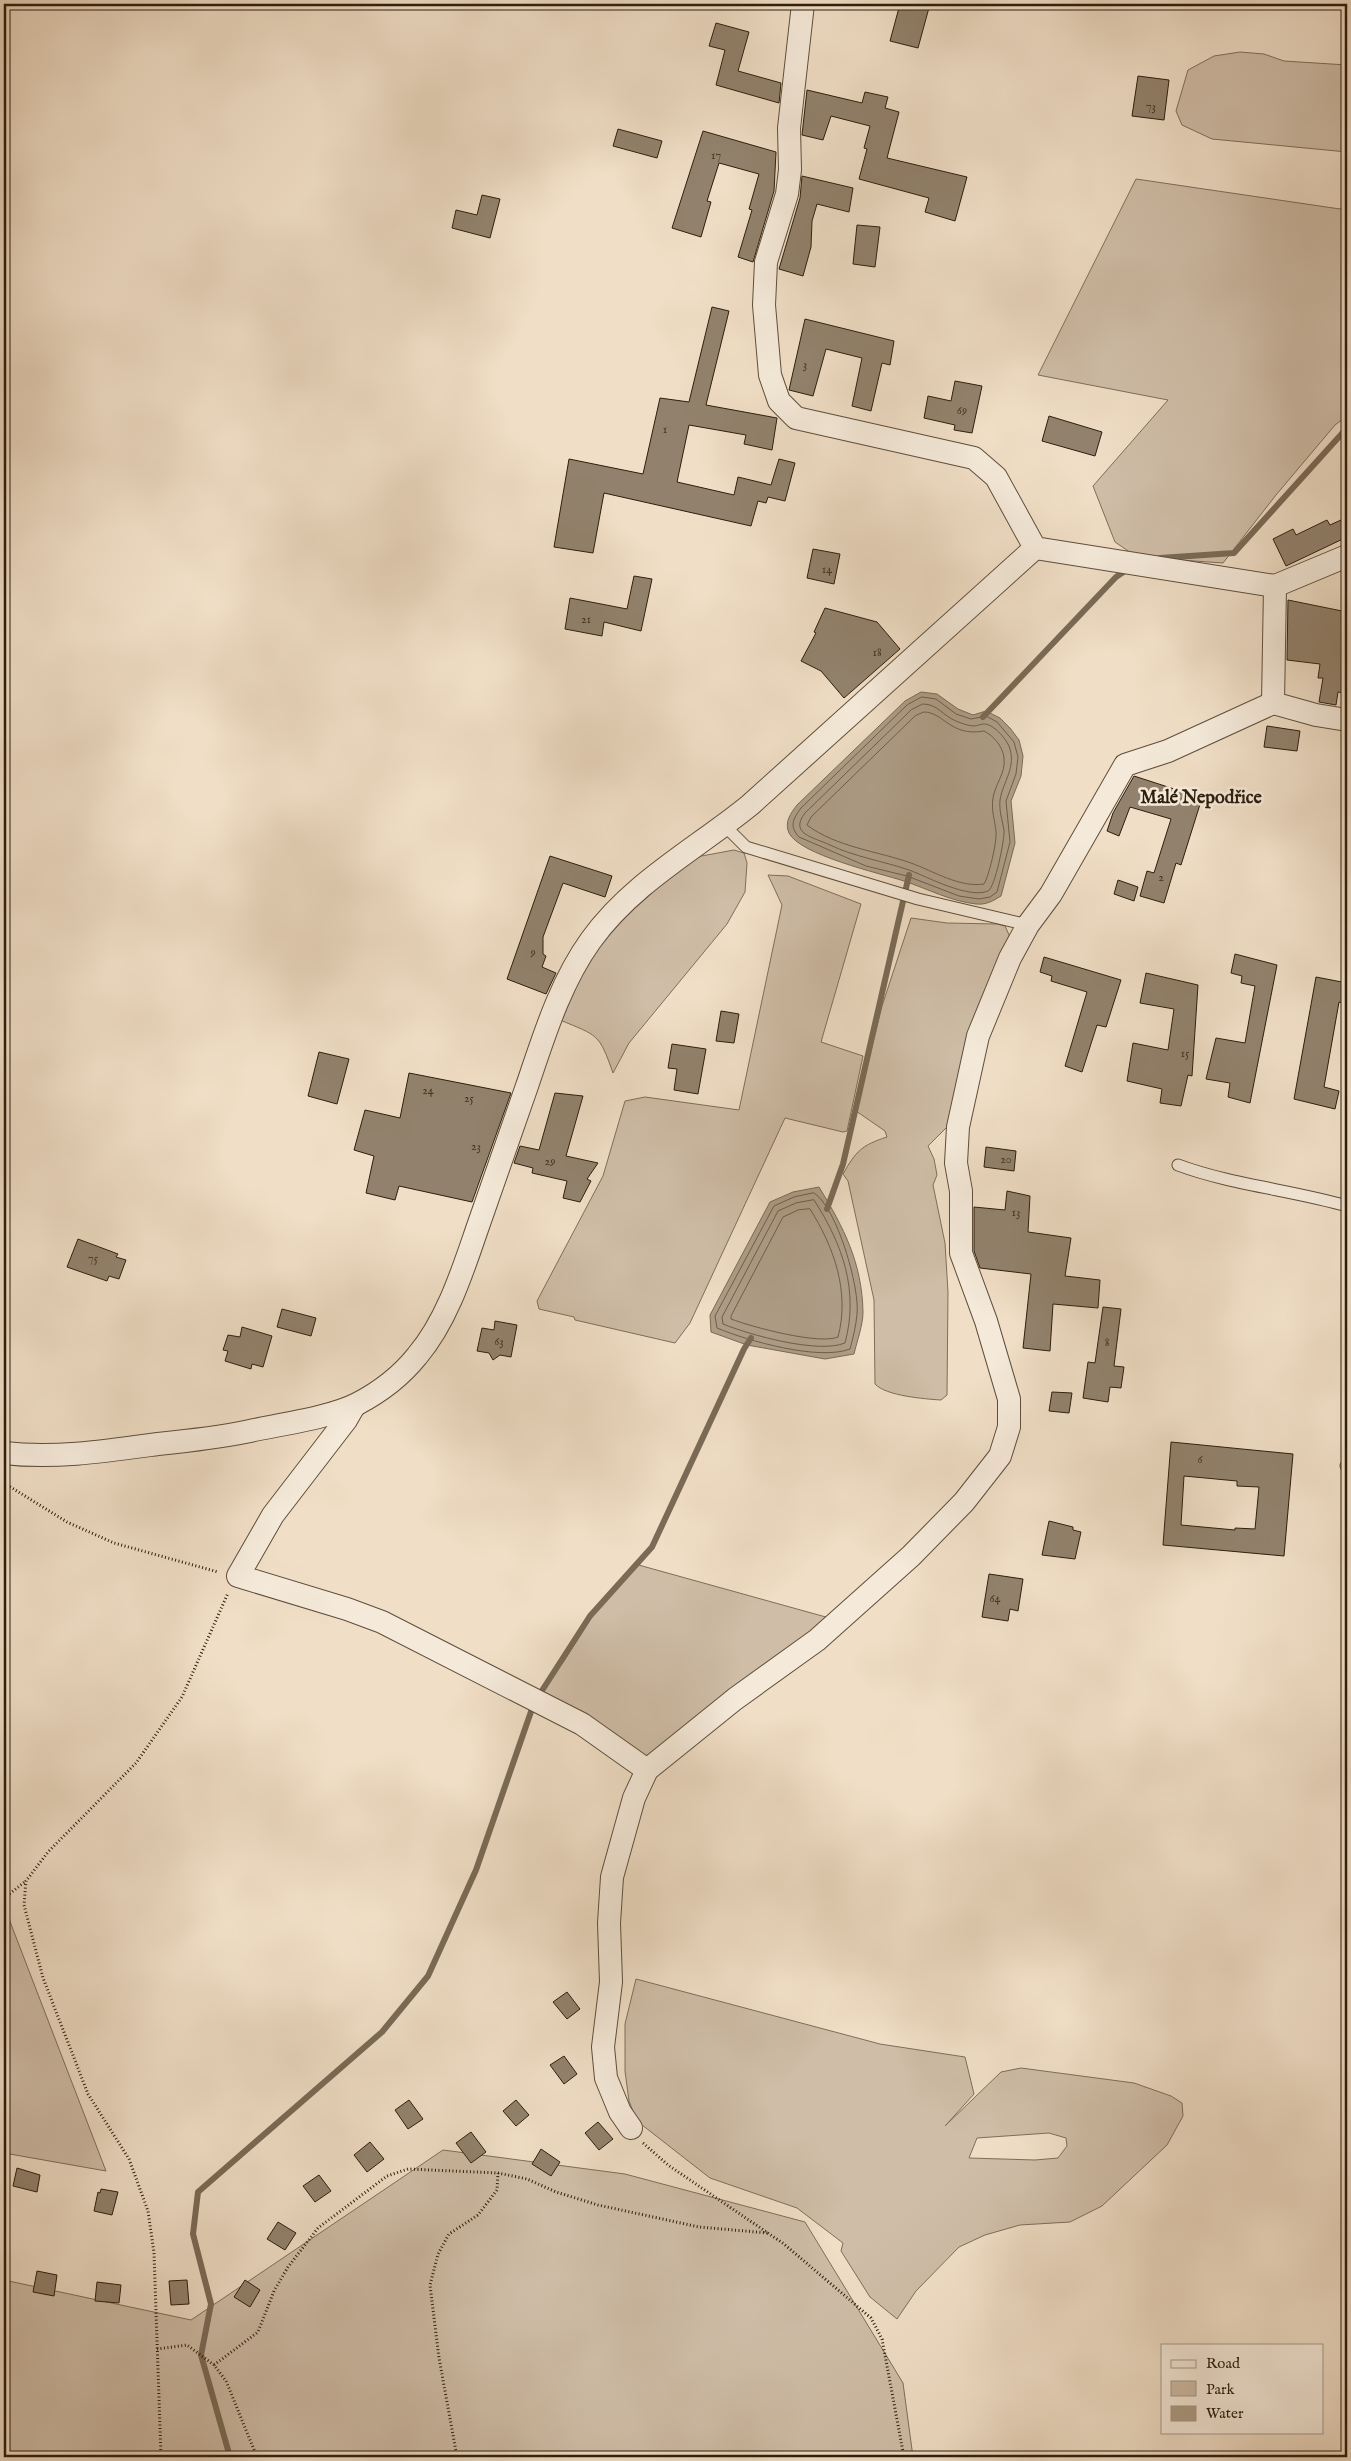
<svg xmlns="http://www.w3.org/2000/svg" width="1351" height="2461" font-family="'IM FELL English',serif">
<rect width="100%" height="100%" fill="#f0dec6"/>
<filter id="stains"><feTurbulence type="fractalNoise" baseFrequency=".004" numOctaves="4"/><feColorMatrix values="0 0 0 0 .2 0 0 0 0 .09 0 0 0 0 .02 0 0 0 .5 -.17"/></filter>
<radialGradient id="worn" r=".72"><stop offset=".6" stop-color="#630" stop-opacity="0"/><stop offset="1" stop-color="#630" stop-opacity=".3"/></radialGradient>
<!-- green -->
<g fill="#cfbda7" stroke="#7e6e5a" fill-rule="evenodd">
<path d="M1240,52L1264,54L1284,61L1347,65V152L1212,139L1182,125L1176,111L1188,70L1214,56Z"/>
<path d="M1136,179L1340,209L1347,202V416L1335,425L1276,495L1223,563L1137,557L1115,542L1093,486L1168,400L1038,375Z"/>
<path d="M734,850L744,853L747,863L745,892L727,924L629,1043L613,1073C599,1033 598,1036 560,1020L587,960L635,904L696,857Z"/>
<path d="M768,875L788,876L861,904L821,1042L863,1056L847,1131L843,1132L785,1118L690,1323L675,1343L575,1320L574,1317L539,1309L537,1301L603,1176L625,1101L645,1097L739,1110L782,905Z"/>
<path d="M911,918L947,923L997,924L1005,926L1010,937L953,1121L928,1146L934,1159L937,1175L933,1185L945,1243L948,1292L947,1395L941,1400C925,1399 886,1396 875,1384L874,1300L848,1181L843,1174C856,1151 862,1145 887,1137L885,1131L856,1111L882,1006Z"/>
<path d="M635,1564L833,1619L643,1761L536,1695L564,1661L594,1613Z"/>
<path d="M4,1906L106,2171L4,2153Z"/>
<path d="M636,1979L880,2044L965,2057L974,2094L945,2126L1001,2072L1021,2068L1134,2083L1171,2096L1182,2103L1183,2116L1167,2145L1102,2206L1070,2222L1020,2225L985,2235L959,2247L916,2291L897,2319L870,2297L841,2251L843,2243L797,2208L710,2178L637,2121L629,2101L625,2071V2024ZM1049,2133L1066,2138L1067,2146L1058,2158L1035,2160L969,2158L977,2138Z"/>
<path d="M443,2150L625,2174L805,2222L903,2383L913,2457H4V2280L191,2320Z"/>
</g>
<!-- water -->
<g fill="#ae9d87" stroke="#7a6a56">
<path d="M921,692L937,694L958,709L973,715L986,711L1000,718L1010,728L1019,740L1023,756L1021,776L1011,801L1015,843L1001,896C993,901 986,905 976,904C950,901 928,889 904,881C879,873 800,855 789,833C784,822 791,813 797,805L905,701Z"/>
<path d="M819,1187C844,1228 862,1263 863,1312C863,1325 857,1341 854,1354L825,1359L747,1345L711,1332L710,1315L770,1202L793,1192Z"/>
</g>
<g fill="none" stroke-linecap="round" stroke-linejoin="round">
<!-- shore -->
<g stroke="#6e5e4a" stroke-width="1">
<path d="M922,697L936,699L956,714L971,719L986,716L997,722L1014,742L1018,757L1016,774L1006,801L1010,842L997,892L990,897L979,899L959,896L907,876L866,866L799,837C789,826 793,819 801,808L907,705Z"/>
<path d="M923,704C938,704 943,716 956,721C961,723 968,726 974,726C982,725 983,722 991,726C998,730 1005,738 1009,746C1017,767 1003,781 1000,800C999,811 1002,819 1004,830C1005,838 995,888 988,891C968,899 928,877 909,870C883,861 855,857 830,845C813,837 789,834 805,813L911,710Z"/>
<path d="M924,712C944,712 950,737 984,731C994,736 1003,747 1004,758C1006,773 995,784 993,798C991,811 995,820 996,832C997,842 989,876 984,884C960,888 933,871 911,863C877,851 836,847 807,825L811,817L915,716Z"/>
<path d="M814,1193C837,1207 860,1288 857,1314C856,1326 853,1338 850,1349C819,1361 748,1341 717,1328L715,1316L774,1206L794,1197Z"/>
<path d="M814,1200C843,1245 859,1291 845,1343C818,1354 750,1335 723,1324L722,1317L778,1211L796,1203Z"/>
<path d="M810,1209C834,1247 850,1292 838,1337C819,1345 752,1327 731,1319V1316L783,1217L798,1210Z"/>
</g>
<!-- stream -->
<g stroke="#7a6a56" stroke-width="6">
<path d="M1160,558L1234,553L1347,428"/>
<path d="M983,717L1116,577L1128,569"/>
<path d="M827,1209L843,1164L909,875"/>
<path d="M230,2457L201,2355L211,2304L193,2234L198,2192L382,2032L428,1976L476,1870L534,1703L590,1616L652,1547L744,1349L751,1338"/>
</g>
</g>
<!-- building -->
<g fill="#92826d" stroke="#2d1e0d" fill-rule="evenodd">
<path d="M900,4H930L918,48L890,41Z"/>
<path d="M716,23L749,32L738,71L781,83L779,103L716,85L725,50L709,46Z"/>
<path d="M1138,76L1169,80L1164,120L1132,116Z"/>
<path d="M807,90L862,103L865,92L888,97L885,108L899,112L887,158L967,177L955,221L925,212L929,198L859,179L867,149L864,148L870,126L831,116L823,140L802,135Z"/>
<path d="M618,129L662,141L657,158L613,146Z"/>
<path d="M703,131L776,152L774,191L753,262L738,257L752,210L749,209L759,174L719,163L707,201L711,202L701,237L672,228Z"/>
<path d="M802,176L853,188L849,212L817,204L812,221L811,247L803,276L779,269L800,198Z"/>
<path d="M482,195L500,199L490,238L452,228L456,210L477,215Z"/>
<path d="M857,225L880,227L875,267L853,264Z"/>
<path d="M712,307L729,311L706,405L777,418L772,450L744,444L746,435L689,425L677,482L734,495L738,477L771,485L779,459L795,463L785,501L768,497L766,503L758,501L751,526L604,493L593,553L554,547L569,459L643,474L660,398L689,402Z"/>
<path d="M805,319L894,341L890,365L882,363L871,411L852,406L862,358L826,349L813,396L789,390Z"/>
<path d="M955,381L982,386L972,433L954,430L955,425L924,418L928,396L951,401Z"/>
<path d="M1049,416L1102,432L1095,456L1042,441Z"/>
<path d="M1327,520L1330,525L1341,520L1347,537L1286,566L1273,539L1293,529L1296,535Z"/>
<path d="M813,549L840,554L834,584L807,578Z"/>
<path d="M634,576L652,579L641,631L604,622L602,636L565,629L570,598L627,609Z"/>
<path d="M1288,600L1347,612V675L1345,693L1338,692L1336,705L1319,702L1323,678H1318L1320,664L1287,660Z"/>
<path d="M825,608L877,622L900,649L844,698L821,671L801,661L816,633L814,632Z"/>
<path d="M1267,726L1300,731L1297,751L1264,747Z"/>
<path d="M1134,776L1202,798L1181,865L1176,863L1164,903L1140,896L1147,871L1154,873L1171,819L1130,807L1119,836L1107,831L1113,813Z"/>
<path d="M550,856L612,876L605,897L563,883L543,937V954L546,956L542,967L556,973L546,994L507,979Z"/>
<path d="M1118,880L1138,887L1134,901L1114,894Z"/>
<path d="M1235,954L1277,965L1250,1103L1228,1097L1230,1083L1206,1079L1216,1038L1245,1043L1255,986L1241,983L1242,976L1231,973Z"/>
<path d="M1044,957L1121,980L1106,1027L1097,1025L1082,1072L1065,1066L1087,992L1051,981L1052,976L1040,972Z"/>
<path d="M1146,973L1198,985L1192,1076L1188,1075L1181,1106L1160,1103L1162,1089L1127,1081L1133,1043L1168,1050L1174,1009L1140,1003Z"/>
<path d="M1316,977L1347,983V1004L1339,1002L1324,1087L1339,1091L1335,1109L1294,1099Z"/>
<path d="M721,1011L739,1014L734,1043L716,1041Z"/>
<path d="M672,1044L706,1049L698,1094L674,1090L677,1069L668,1068Z"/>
<path d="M319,1052L349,1059L337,1104L308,1096Z"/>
<path d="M409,1073L511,1093L472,1202L399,1186L395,1200L366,1193L374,1156L354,1150L365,1110L400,1118Z"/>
<path d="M555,1093L583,1096L566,1156L598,1163L587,1179L591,1181L580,1202L563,1198L567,1181L532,1173L533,1168L514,1163L520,1146L539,1150Z"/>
<path d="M986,1147L1016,1151L1014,1171L984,1167Z"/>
<path d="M1007,1191L1030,1196L1028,1232L1071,1238L1065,1276L1100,1280L1098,1308L1053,1304L1050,1351L1023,1348L1031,1274L980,1268L974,1251V1207L1005,1210Z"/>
<path d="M78,1239L118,1254L116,1257L126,1260L119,1279L109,1276L107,1281L67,1267Z"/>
<path d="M1103,1307L1121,1309L1114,1366L1124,1367L1121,1388L1110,1387L1108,1402L1083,1398L1088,1362L1095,1363Z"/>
<path d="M282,1309L316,1318L311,1336L277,1327Z"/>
<path d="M495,1321L517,1325L511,1357L500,1355L493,1360L489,1353L477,1351L482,1328L494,1330Z"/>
<path d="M242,1327L272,1336L263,1367L252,1364L251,1369L225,1361L228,1351L223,1350L228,1335L240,1337Z"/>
<path d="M1052,1392L1072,1393L1069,1413L1049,1411Z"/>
<path d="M1171,1442L1293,1454L1284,1556L1163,1545ZM1184,1476L1237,1481V1486L1259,1487L1255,1529L1235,1528V1530L1181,1525Z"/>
<path d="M1049,1521L1073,1527V1530L1081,1532L1075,1559L1042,1555Z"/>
<path d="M989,1574L1023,1579L1018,1611L1010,1609L1008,1621L982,1617Z"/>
<path d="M567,1992L580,2009L567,2019L553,2002Z"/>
<path d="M564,2056L577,2074L564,2084L550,2065Z"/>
<path d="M409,2100L423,2119L408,2129L395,2110Z"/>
<path d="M516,2100L529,2115L516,2126L503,2111Z"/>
<path d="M598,2122L613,2139L599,2150L585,2133Z"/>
<path d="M471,2132L486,2152L471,2163L456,2143Z"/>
<path d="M370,2142L384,2159L367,2172L354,2155Z"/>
<path d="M541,2149L560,2162L551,2176L532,2164Z"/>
<path d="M17,2168L40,2175L37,2192L13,2186Z"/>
<path d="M319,2175L331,2191L315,2202L303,2186Z"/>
<path d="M101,2189L118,2192L112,2215L94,2211L98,2192L100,2193Z"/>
<path d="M278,2222L296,2233L285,2250L267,2239Z"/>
<path d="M37,2271L57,2275L54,2296L33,2292Z"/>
<path d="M187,2280L189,2304L171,2305L169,2281Z"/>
<path d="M245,2280L260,2290L250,2307L234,2297Z"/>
<path d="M97,2282L121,2285L119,2303L95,2301Z"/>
</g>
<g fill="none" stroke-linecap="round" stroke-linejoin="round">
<!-- lane casing -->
<g stroke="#5e4e3b" stroke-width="13">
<g id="lane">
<path d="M725,826L746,847L918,899L1028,925"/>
<path d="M1178,1165C1232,1185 1292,1190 1347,1206"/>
<path d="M1346,1466H1347"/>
</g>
</g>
<!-- street casing -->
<g stroke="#5e4e3b" stroke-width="24">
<g id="street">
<path d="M803,4L789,128L790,170L787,194L766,262L764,305L770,375L779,401L796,418L974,458L996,477L1035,548L1275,586"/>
<path d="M1347,556L1275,586L1273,703L1316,715L1347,720"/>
<path d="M354,1406L346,1420L273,1515L238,1576L347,1609L382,1622L582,1724L647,1770"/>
<path d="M4,1453C55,1459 107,1451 158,1444C187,1441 216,1438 245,1432C276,1425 330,1418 357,1404C380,1392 401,1376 417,1356C446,1322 462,1273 476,1232C493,1183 510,1134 527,1086C544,1036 560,983 591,940C633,882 696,849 750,805L1035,548"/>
<path d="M631,2128L620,2112L606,2078L603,2047L611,1982L609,1923L612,1877L634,1798L647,1770L735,1699L817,1640L911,1556L964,1502L1000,1456L1009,1427V1399L986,1321L961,1253V1191L956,1163L958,1127L978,1036L1010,958L1028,925L1051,894L1125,765L1168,751L1273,703"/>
</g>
</g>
<!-- path -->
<g stroke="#2d1e0d" stroke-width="3" stroke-dasharray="1 2.5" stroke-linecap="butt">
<path d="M4,1483L67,1522L114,1543L218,1572"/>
<path d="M4,1898L26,1881"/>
<path d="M643,2143L668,2165L784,2244L871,2318L882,2339L904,2457"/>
<path d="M157,2349L187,2345L214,2365L226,2381L257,2457"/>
<path d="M214,2365L258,2332L274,2291L288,2267L318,2228L387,2176L408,2169L498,2173L527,2179L556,2192L598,2205L699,2227L768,2233"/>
<path d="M161,2457L154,2253L148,2211L129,2159L88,2094L43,1978L24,1905L26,1881L48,1852L136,1763L182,1697L228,1593"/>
<path d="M457,2457L439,2358L430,2285L438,2254L449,2234L478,2215L497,2190L498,2173"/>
</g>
<!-- lane -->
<use href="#lane" stroke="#f5eada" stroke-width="11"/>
<!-- street -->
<use href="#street" stroke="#f5eada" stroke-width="22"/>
</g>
<g text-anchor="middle" stroke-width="5" stroke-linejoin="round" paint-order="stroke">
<!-- number labels -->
<g font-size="12" fill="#463725">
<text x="1151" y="110">73</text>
<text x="716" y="159">17</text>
<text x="805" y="368">3</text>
<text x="962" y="414">69</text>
<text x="665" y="433">1</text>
<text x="827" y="573">14</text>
<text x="586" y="623">21</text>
<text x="877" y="656">18</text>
<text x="1161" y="881">2</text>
<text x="533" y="956">9</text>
<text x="1185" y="1057">15</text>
<text x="428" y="1094">24</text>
<text x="469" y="1102">25</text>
<text x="476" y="1150">23</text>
<text x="1006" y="1163">20</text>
<text x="550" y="1165">29</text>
<text x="1016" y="1216">13</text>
<text x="93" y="1262">75</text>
<text x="499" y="1345">63</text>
<text x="1107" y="1346">8</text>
<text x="1200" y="1463">6</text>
<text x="995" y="1602">64</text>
</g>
<!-- quarter labels -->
<g font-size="18" font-weight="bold" fill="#2d1e0d" stroke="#f5eada">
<text x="1201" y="803">Malé Nepodřice</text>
</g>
</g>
<!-- margin -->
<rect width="1351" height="2461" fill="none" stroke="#f0dec6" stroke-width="20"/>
<rect x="5" y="5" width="1341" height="2451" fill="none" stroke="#2d1e0d" stroke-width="2.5"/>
<rect x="10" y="10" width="1331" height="2441" fill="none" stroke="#2d1e0d"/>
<!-- legend -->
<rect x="1161" y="2344" width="162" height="90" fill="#f5eada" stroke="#a59888"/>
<rect x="1171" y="2360" width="25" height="8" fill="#f5eada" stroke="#a59888"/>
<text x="1206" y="2368" font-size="15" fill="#2d1e0d">Road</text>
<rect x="1171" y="2381" width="25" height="15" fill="#cfbda7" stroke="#a59888"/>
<text x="1206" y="2394" font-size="15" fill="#2d1e0d">Park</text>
<rect x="1171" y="2406" width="25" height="15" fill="#ae9d87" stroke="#a59888"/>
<text x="1206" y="2418" font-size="15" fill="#2d1e0d">Water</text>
<rect width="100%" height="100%" filter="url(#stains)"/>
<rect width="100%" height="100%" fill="url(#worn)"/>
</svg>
